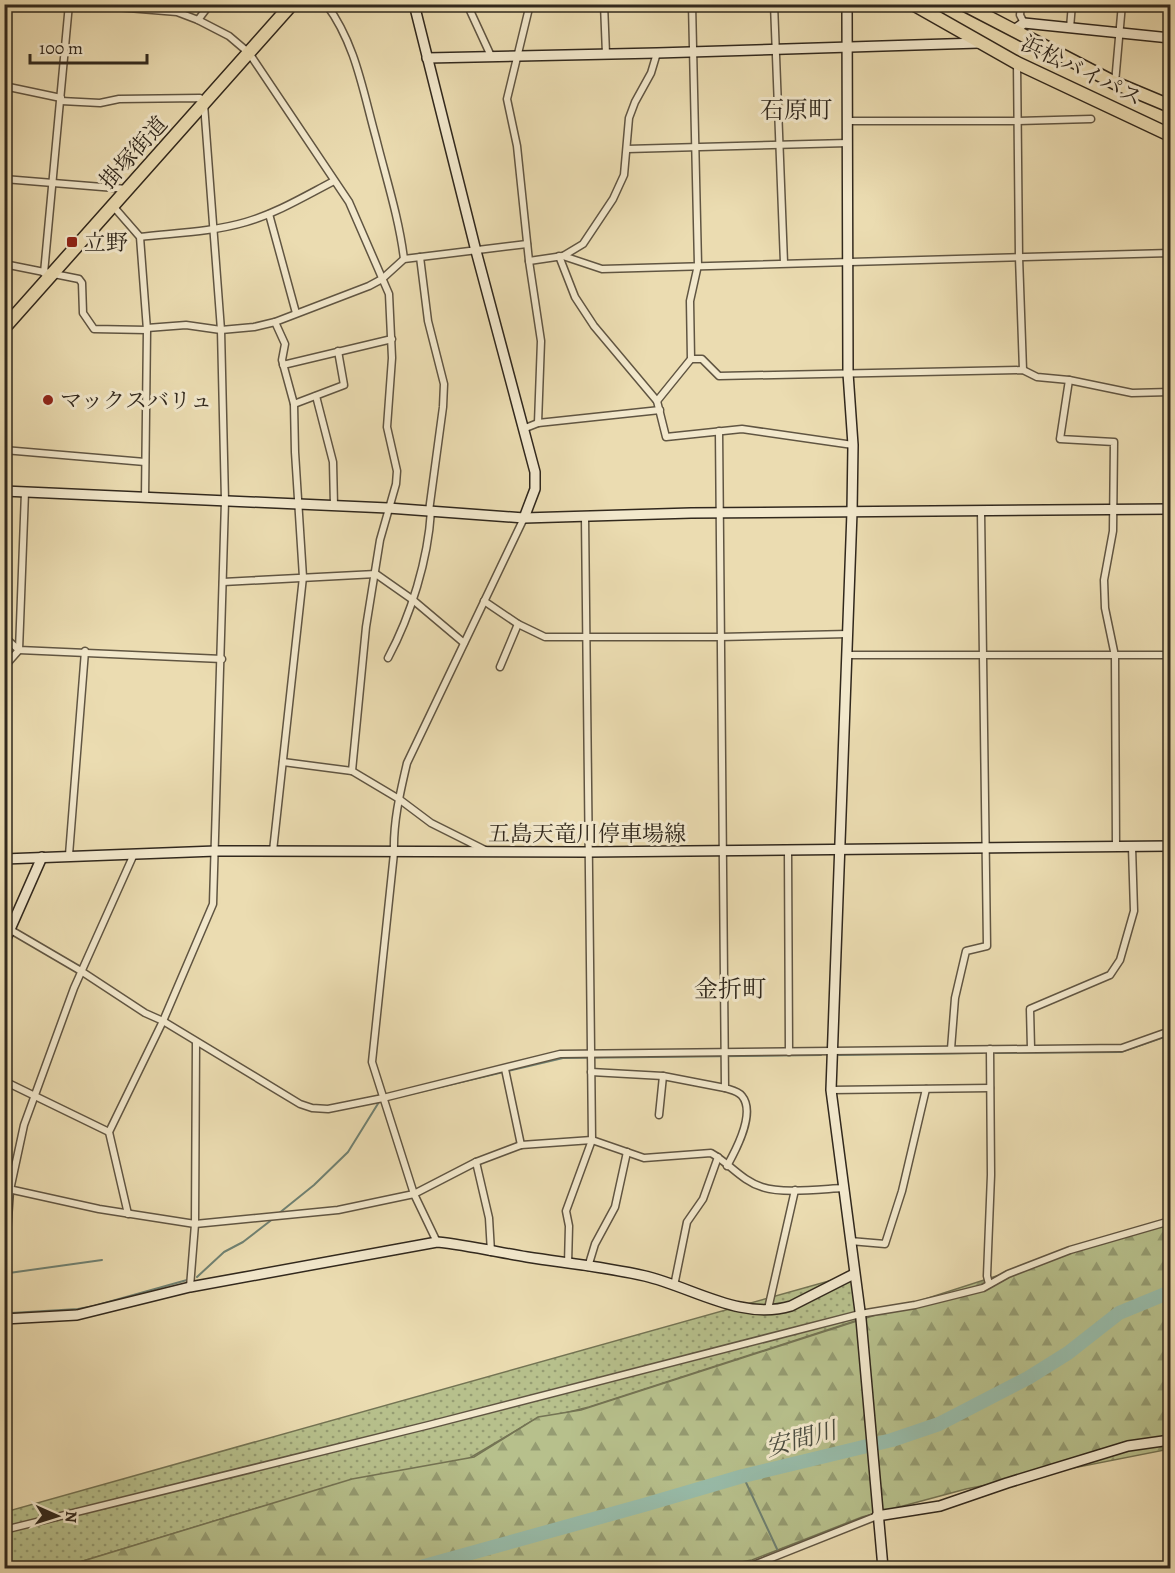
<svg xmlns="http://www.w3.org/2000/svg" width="1175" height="1573" font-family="Alegreya,'Noto Serif JP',serif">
<defs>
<pattern id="grass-dots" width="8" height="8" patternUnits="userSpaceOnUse" patternTransform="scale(1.5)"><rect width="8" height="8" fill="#b7c08c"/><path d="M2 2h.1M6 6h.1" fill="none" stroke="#959c72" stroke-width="1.8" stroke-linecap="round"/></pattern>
<pattern id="forest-firs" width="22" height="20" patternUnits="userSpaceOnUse" patternTransform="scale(1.5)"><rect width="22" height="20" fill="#b7c08c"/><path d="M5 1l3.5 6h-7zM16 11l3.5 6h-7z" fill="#959c72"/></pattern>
</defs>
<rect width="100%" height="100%" fill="#ebdcb1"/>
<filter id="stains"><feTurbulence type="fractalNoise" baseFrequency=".00333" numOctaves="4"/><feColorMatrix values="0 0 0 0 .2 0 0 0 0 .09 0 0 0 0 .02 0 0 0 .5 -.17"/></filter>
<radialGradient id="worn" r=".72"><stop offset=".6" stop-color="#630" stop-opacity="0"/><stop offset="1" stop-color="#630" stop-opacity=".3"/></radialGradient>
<!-- grass -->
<path fill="url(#grass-dots)" stroke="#747454" stroke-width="1.5" d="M854,1274L861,1319L589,1407L532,1421L468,1459L257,1508L60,1568H5V1512Z"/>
<!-- forest -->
<path fill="url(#forest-firs)" stroke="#747454" stroke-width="1.5" d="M1170,1220V1449L966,1489L862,1517L752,1560L708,1568H60L352,1479L474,1457L538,1417L581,1410Z"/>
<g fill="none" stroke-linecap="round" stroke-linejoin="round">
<!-- stream -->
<g stroke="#6f8172" stroke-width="2">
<path d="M996,1053L1121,1052L1170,1035"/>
<path d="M839,1055L982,1053"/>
<path d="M394,1098L563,1058L821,1055"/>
<path d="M278,1214L314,1185L348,1152L379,1102"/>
<path d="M9,1273L102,1260"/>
<path d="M197,1277L224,1252L243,1242L274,1218"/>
<path d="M11,1313L78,1309L94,1306L187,1280"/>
<path d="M743,1476L777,1549"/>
<path d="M784,1562L789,1568"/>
</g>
<!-- river -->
<path stroke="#98bcaa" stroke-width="14" d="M417,1568L644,1505L743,1476L892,1440L939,1424L1028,1378L1068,1353L1119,1313L1170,1292"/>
<!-- street casing -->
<g stroke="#605542" stroke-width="9">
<g id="street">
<path d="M79,4L177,12L198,20L229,36L249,53L349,202L389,294L392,358L387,427L397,471L396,484L380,540L366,627L352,771"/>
<path d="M326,4C356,44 363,92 376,138C386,178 399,218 404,259"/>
<path d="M467,4L491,56"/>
<path d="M530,4L507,99L517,146L529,261L541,341L538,423"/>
<path d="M604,4L606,54"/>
<path d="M774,4L784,263"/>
<path d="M1021,4L1020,15L1024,23"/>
<path d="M198,20L210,4"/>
<path d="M1070,28L1072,4"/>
<path d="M1168,38L1170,16"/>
<path d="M1017,63L1019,257L1023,370"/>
<path d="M1115,83L1122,4"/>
<path d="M4,86L61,98"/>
<path d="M61,101L100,103L119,99L200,98L204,104L221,330L225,501L213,904L163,1021L109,1132L128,1214"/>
<path d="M848,121H1018L1091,119"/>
<path d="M627,149L848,143"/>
<path d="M4,179L127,189"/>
<path d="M113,206L140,237L147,330L145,498"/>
<path d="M269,214L296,313"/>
<path d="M140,237C175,233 212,232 246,222C277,213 305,196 334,181"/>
<path d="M559,256L575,297L594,326L657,401L666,437L742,429L853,445"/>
<path d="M563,256L583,244L613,199L624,175L629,118L635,102L651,73L657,53"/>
<path d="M420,257L428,321L444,384L443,407L429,511"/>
<path d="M529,261L563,256L602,269L1170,253"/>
<path d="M4,264L79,279L82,283L83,313L94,329L147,330"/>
<path d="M44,273L69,4"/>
<path d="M147,328L186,325L221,330L254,327L275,322L369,286L382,279L404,259L527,244"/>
<path d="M691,359H702L719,376L1023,370L1037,377L1069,380L1132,393L1170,392"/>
<path d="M283,365L392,339"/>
<path d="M1069,380L1060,439L1114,442L1113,531L1104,580L1105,608L1115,656L1116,847"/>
<path d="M316,396L333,462L334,506"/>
<path d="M657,401L691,359L690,301L698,265L692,4"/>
<path d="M294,404L344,385L338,351"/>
<path d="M523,429L538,423L660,410"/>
<path d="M719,431L725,1088C731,1090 738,1091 742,1096C756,1113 736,1150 727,1166"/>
<path d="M4,450L145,462"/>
<path d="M223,582L376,574L413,600L464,643"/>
<path d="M484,601L518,624L545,637H720L848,634"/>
<path d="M4,637L19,650L222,659"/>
<path d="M847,655H1170"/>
<path d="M388,658C411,615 428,560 431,511"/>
<path d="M4,667L19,650L25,492"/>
<path d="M500,667L518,624"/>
<path d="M283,762L352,771L399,799L431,823L487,851"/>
<path d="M273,851L303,577L295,452L294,404L282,360L285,344L275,322"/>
<path d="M788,851L789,1052"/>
<path d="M69,855L85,651"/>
<path d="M4,926L81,971L145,1013L163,1021L300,1104L312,1108L328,1109L383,1098L560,1054L1122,1048L1170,1031"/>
<path d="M1031,1048L1030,1009L1110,975L1120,960L1134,911L1132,847"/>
<path d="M951,1049L955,998L966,951L987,946L981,512"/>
<path d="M505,1069L521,1145"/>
<path d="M591,1072L663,1076L725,1088"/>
<path d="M4,1081L109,1132"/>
<path d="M831,1090L990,1088"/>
<path d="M659,1115L663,1076"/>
<path d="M476,1162L489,1218L491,1252"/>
<path d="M4,1188L99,1209L195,1224L338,1210L414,1194L476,1162L521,1145L592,1140L644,1158L711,1153C729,1163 742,1181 762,1187C782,1194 822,1189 843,1188"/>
<path d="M850,1241L885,1244L902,1191L926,1089"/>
<path d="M437,1242L414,1194L372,1062L394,853C393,822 400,793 407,763L524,518"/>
<path d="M568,1264L569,1226L566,1211L592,1140L585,517"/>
<path d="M588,1267L595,1244L615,1207L627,1152"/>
<path d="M989,1284L987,1276L991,1175L990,1049"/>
<path d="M674,1286L687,1222L703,1199L718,1157"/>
<path d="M190,1287L195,1224L196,1042"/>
<path d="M768,1309L795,1190"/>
<path d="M7,1319V1234L10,1190L24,1125L74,988L134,854"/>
<path d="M4,1530L429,1425L860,1314L915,1305L983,1288L1008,1274L1070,1250L1170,1221"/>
<path d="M746,1568L877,1516"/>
</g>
</g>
<!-- secondary casing -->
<g stroke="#31281d" stroke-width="12">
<g id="secondary">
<path d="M414,4L476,251L535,472V489L524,518"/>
<path d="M847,4L848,373L853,445L852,512L831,1090L861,1319L883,1568"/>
<path d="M1013,31L1024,23L1170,38"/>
<path d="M427,58L657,53L979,43"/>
<path d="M4,491L388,508L524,518L691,513L1170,509"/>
<path d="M4,859L216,851L588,852L1170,846"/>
<path d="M4,943L42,857"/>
<path d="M4,1319L77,1315L190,1287L437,1242C467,1245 497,1252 527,1257C566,1263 606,1267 645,1276C692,1287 741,1321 791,1306L854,1274"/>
<path d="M877,1516L940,1506L1007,1483L1128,1446L1170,1440"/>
</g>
</g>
<!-- highway casing -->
<g stroke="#31281d" stroke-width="15">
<g id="highway">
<path d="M913,4L1017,63L1170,135"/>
<path d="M963,4L1115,83L1170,106"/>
<path d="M4,328L292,4"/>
</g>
</g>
<!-- street -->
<use href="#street" stroke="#f2e8cc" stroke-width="6"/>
<!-- secondary -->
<use href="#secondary" stroke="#f2e8cc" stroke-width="9"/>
<!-- highway -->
<use href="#highway" stroke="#ebdcb1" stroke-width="12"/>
</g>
<!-- markers -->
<g fill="#8f2418" stroke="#f2e8cc" stroke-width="2">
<rect x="66" y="236" width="12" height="12" rx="3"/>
<circle cx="48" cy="400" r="6"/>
</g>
<g text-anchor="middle" stroke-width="6" stroke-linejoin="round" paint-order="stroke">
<!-- street labels -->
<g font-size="22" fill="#31281d" stroke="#f2e8cc">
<text transform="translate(1082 70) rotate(26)" y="8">浜松バイパス</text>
<text transform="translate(133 152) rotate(-48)" y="8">掛塚街道</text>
<text x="587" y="841">五島天竜川停車場線</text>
</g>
<!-- poi labels -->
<g font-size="22" fill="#31281d" stroke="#f2e8cc" text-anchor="start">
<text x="84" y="250">立野</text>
<text x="60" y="408">マックスバリュ</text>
</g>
<!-- neighbourhood labels -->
<g font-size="24" fill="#31281d" stroke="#f2e8cc">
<text x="796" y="118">石原町</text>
<text x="730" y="997">金折町</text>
</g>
<!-- water labels -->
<g font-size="24" font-style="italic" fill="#4b4d40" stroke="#f2e8cc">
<text transform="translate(801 1439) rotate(-15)" y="8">安間川</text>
</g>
</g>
<!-- margin -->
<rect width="1175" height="1573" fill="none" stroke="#ebdcb1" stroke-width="24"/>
<rect x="6" y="6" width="1163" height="1561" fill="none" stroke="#31281d" stroke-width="3"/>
<rect x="12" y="12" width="1151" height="1549" fill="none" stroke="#31281d" stroke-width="1.5"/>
<!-- north arrow -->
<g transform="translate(57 1516) rotate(93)" stroke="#f2e8cc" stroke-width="4.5" paint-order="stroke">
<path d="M0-4.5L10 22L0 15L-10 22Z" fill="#31281d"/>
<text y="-9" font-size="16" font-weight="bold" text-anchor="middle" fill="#31281d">N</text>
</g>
<!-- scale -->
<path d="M30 54v9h117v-9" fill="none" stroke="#31281d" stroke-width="3"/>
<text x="39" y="54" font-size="18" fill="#31281d" stroke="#f2e8cc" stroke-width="4.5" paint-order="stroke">100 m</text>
<rect width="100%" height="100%" filter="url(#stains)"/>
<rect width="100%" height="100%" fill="url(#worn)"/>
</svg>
